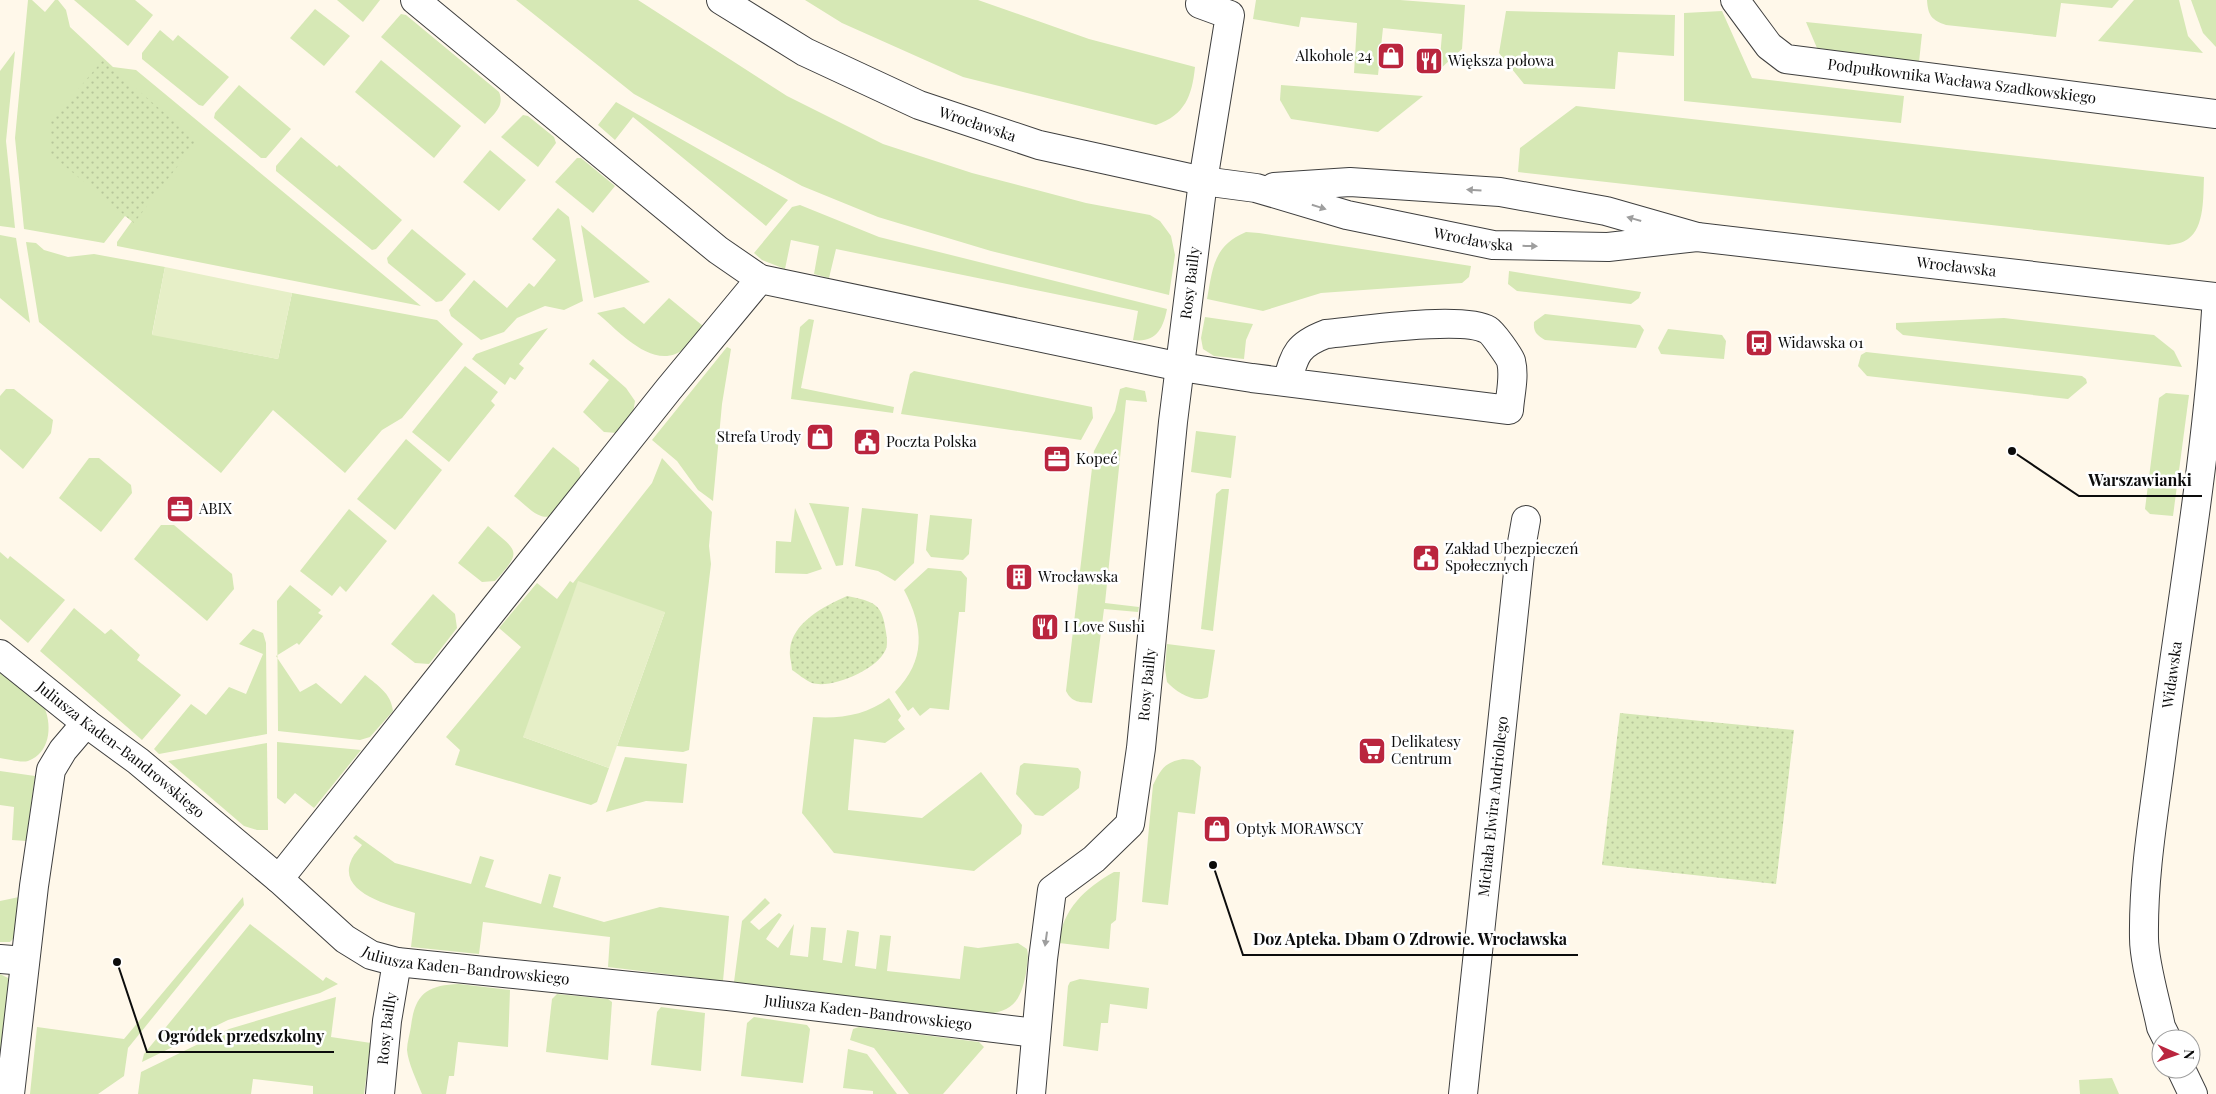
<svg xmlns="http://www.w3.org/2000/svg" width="2216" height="1094" font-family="'Playfair Display',serif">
<defs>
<pattern id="park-dots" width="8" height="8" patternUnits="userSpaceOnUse" patternTransform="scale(1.25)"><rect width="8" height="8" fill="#d6e8b5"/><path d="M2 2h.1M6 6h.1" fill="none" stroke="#b6c69a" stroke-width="1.8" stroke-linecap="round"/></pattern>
</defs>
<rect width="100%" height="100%" fill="#fff8ea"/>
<!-- grass -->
<g fill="#d6e8b5">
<path d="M28,0H32L45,12L55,0H58L66,10L70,27L113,67L136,70L421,306L117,246V242L132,221L125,216L104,243L24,229L15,138Z"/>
<path d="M74,0H135L153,15L128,46Z"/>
<path d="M337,0H380L363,22Z"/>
<path d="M516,0H638L787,96L883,144L972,173L1086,203L1150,215L1160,221L1171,236L1175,255L1169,295L991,251L878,217L802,186L634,94Z"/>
<path d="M805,0H978L1089,39L1195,67C1192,96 1185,115 1156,125L963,77L842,23Z"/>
<path d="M1256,0H1400L1465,5L1462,49L1439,70L1442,34L1383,28L1378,75L1354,73L1357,23L1301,17L1299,27L1253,19Z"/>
<path d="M1927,0H2119L2112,8L2061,3L2056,37L1946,25C1932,20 1928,16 1927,0Z"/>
<path d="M2134,0H2179L2188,36L2203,53L2098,41Z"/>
<path d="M2191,0H2216V47L2203,33Z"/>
<path d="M315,9L350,36L324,66L290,38Z"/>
<path d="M1506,11L1675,15L1674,56L1618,52L1615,89L1524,84L1499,53Z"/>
<path d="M1722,11L1752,78L1904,96L1901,123L1684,101V13Z"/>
<path d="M401,14L406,15L499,92C505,106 494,114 485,124L381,37Z"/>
<path d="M1806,22L1922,34L1919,62L1817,48Z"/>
<path d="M160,30L173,41L178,35L229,77L203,106L199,105L142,59V53Z"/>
<path d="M15,51L6,141L15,228L0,226V71Z"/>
<path d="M381,60L461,126L434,158L355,92Z"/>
<path d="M239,85L291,129L266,158H261L214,118L215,113Z"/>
<path d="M1281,85L1423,96L1378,132L1291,119L1280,100Z"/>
<path d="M616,102L788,200L766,226L633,117L615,140L598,125Z"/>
<path d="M1576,106L2204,177C2203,196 2205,227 2188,239C2183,243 2175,244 2169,245L1518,172L1520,148Z"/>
<path d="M523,115L528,116L554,137L556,143L538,167L501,137Z"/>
<path d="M301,137L337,167L339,165L402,220L376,249L372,250L276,171V166Z"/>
<path d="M490,150L526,180L499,211L463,182Z"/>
<path d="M577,158H581L615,186L593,213L555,182Z"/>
<path d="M800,205L879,237L1167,309C1163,329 1156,343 1133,340L1138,311L836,249L829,278L814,274L819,246L791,240L785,269L762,260L754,253L792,207Z"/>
<path d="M558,208L569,217L583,301L564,310L545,306L517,318L504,332L481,340L451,316L449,310L474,280L507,308L529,283L534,287L556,260L532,239Z"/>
<path d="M581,225L650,282L594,298Z"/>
<path d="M412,229L466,274L442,301L436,302L388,263L387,258Z"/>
<path d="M1246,232L1259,233L1471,266L1469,277L1462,283L1321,293L1263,311L1207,299C1213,268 1213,246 1246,232Z"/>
<path d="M0,235L16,238L30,323L0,298Z"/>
<path d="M26,242L36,243L44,250L68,257L94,254L165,267L152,334L278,359L292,293L437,320L463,344L402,418L382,430L345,473L273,410L221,473L39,322Z"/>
<path d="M1509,271L1641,292L1639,298L1631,304L1517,291L1508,284Z"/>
<path d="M669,298L703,326C698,333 692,341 686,347C656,375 619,331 597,313L624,307L644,324Z"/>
<path d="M1545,314L1640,325L1644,330L1636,348L1545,340C1537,335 1533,332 1534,322Z"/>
<path d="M1205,317L1253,324L1246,340L1244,359L1214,356L1203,349L1201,338Z"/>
<path d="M2004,318L2154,335L2174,351L2182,367L1903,335L1896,329V323Z"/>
<path d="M809,319L814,320L801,388L894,407L893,413L791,399L800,327Z"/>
<path d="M548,328L519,364L524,368L515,380L510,377L505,385L472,359L476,354Z"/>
<path d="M1668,329L1722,335L1726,341L1724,359L1661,354L1658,348Z"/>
<path d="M727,347L731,349L722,404L713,501L698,490L677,461L652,440Z"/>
<path d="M1866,352L2082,376L2086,379L2087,383L2068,399L1867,376L1858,366L1861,355Z"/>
<path d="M593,359L626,388L635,401L633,413L617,433L604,432L583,412L609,380L589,364Z"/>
<path d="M465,366L498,392L491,401L495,405L449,462L412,432Z"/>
<path d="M914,371L1092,407L1093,418L1081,440L901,414L910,374Z"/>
<path d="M1126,387L1145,391L1147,402L1126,400L1105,603L1139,607L1138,612L1104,609L1092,703C1080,702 1072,703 1066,691L1094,451L1115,411L1120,389Z"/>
<path d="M6,389H14L53,420L51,433L23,469L0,449V396Z"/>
<path d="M2166,393L2189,395L2173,516L2150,514L2145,509L2159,398Z"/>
<path d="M1196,431L1236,436L1231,478L1191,472Z"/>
<path d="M406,439L442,470L395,530L357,499Z"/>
<path d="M553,447L579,468L581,478L551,516C538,521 524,503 514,496Z"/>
<path d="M89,458H99L131,485L132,493L101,532L59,498Z"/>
<path d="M662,458L712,512L709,546L711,564L689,750L683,752L617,746L665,612L523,737L609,768L597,802L591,805L455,765L460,750L446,737L521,647L499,628L537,583L557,599L570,581L573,583L652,483Z"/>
<path d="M1222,489H1229L1213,631L1201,629L1216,494Z"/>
<path d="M809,503L849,507L843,565L836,566Z"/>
<path d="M795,508L822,569L807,574L775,573L776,541L791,542Z"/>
<path d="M862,508L918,514L914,563L895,581L878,571L855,566Z"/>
<path d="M349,509L387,541L346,592L340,586L332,596L300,571Z"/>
<path d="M930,515L972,519L969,554L963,560L931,557L926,550Z"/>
<path d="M161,525H174L232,574L234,589L207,621L134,559Z"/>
<path d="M488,526C518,552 523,550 495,581L482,582L458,563Z"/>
<path d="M0,552L8,559L10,556L65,600L28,643L0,619Z"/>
<path d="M928,568L961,571L967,578L965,612H959L949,710L930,708L920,716L913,707L908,711L895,692C926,660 924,628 904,590Z"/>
<path d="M290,585L321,610L318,613L323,616L299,645L297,643L276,656L300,692L316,683L341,704L365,675C378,686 391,693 393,711L370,737L360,740L278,731L277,601Z"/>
<path d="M433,594L455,614L457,628L429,664L415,663L391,644Z"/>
<path d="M74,608L105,634L111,629L140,655L137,660L181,695L142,740L40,651Z"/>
<path d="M253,629L263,633L266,643L267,734L159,754L154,749L191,704L206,715L229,687L246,694L263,654L239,644Z"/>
<path d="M1167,644L1215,650L1208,697C1195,704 1176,692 1167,682L1165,669Z"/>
<path d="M0,671L45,709C52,727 50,753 28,761C21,763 8,759 0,758Z"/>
<path d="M889,698L901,716L898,720L905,729L885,743L854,739L848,810L922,818L981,772L1022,825L1021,834L974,871L834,853L802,813L813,717C840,719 867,715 889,698Z"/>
<path d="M277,742L361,750L314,808L295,793L285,804L277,798Z"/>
<path d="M267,743L268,830H257L244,826L168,761Z"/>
<path d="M625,757L687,764L683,803L646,801L606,812Z"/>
<path d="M1183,759L1193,760L1201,767L1195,814L1178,812L1168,905L1142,902L1153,785C1161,769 1165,762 1183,759Z"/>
<path d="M1024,763L1078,768L1081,772L1079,788L1043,816L1035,815L1016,794L1020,766Z"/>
<path d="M0,771L35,776L26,841L12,840L14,807L0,805Z"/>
<path d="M356,835L395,863L471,884L480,856L494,860L485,887L541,904L549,874L561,877L553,907L604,922L660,907L729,916L723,981L608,967L610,937L483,922L479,954L411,947L415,913C394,906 337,894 351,861C353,855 358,850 362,845L353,838Z"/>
<path d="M1114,872H1120L1116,920L1111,924L1109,949L1059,943C1062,910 1085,888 1114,872Z"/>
<path d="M19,897L14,938L10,942H0V901Z"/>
<path d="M243,897L244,905L128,1048L124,1076L98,1094H30L37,1027L124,1039Z"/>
<path d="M765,898L770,903L750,922L759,930L779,913L782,915L766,939L778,948L794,924L790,955L808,957L811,927L826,928L823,960L842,963L847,930L859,932L855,966L876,969L880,935L891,936L887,971L960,979L964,946L978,948L1018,943L1027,949C1029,957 1027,964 1026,973C1021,999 1014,1012 986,1014L734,982L742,921Z"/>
<path d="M250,924L323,981L326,977L338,984L320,993L228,1020L142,1062L144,1054Z"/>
<path d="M0,974L8,978L10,986L0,1074Z"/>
<path d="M1080,979L1149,988L1147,1009L1110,1004L1108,1023H1101L1098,1051L1063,1046L1068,986L1070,982Z"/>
<path d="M459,984L510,990L508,1047L458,1042L454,1076H449L446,1094H422C417,1081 408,1063 407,1050C407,1042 410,1034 411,1026C415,994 427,985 459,984Z"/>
<path d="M557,994L608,999L612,1002L608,1060L546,1052L552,999Z"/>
<path d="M336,997L331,1037L371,1043L364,1094H313V1086L253,1079L251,1094H138L141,1072L229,1029Z"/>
<path d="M661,1007L705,1013L701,1071L651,1065L657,1012Z"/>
<path d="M754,1017L807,1025L810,1029L803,1083L741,1076L747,1023Z"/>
<path d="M859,1027L979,1042L984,1047L943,1094H909L874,1048L850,1040L853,1029Z"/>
<path d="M848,1049L867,1054L897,1094H873V1091L843,1088Z"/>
<path d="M2112,1078L2119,1094H2080L2079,1080Z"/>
</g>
<!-- park -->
<g fill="url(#park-dots)">
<path d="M103,60L197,141L134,223L49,153L51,121Z"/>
<path d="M847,596C875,602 882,603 886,632C887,638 888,647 885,651C876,670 832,689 812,683C805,680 798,674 792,670C792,664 789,656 790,650C792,622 825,606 847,596Z"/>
<path d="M1620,713L1794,730L1776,884L1602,865Z"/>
</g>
<!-- pitch -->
<g fill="#e6efc7">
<path d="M165,267L292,293L278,359L152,335Z"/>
<path d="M578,581L665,612L609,768L523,737Z"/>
</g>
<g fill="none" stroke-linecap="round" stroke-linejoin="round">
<!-- minor casing -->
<g stroke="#3f3f3f" stroke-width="30">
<g id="minor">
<path id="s1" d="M721,0L805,52L919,105L1039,145L1203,181L1256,188L1347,215L1493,245L1608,247L1697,237"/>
<path id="s2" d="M1735,0L1769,46L1786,59L2216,114"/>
<path id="s3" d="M1274,187L1350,182L1500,192L1606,211L1697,237L2216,297"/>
<path d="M760,279L1181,367L1252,378L1509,410C1510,394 1515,377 1511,361C1509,356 1493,333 1488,330C1463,315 1358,331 1326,334C1297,345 1295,354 1287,382"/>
<path id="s4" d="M0,654L86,723L138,761L279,879L345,939L371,955L397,962L728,996L1036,1033"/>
<path d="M279,879L668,390L760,279L718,250L415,0"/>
<path d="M0,959L25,961"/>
<path id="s5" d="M2167,1039L2161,1027C2156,1002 2144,962 2144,938C2143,872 2155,807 2163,742C2182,598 2207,456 2216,311"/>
<path d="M2181,1069L2193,1094"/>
<path d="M10,1094L34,886L51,770L63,750L86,723"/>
<path id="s6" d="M380,1094L387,1021L397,962"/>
<path id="s7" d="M1031,1094L1043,959L1052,890L1094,859L1130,824L1141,748L1173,422L1203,181L1230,15L1200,4"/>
<path id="s8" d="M1463,1094L1520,554L1526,520"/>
</g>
</g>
<!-- minor -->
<use href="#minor" stroke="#fff" stroke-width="28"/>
</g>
<!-- one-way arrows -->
<defs><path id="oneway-solid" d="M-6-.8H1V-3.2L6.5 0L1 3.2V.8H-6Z" transform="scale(1.25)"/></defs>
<g fill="#9e9e9e">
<use href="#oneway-solid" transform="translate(1474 190) rotate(-176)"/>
<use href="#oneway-solid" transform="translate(1319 207) rotate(17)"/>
<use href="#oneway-solid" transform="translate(1634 219) rotate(-164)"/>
<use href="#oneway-solid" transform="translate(1530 246) rotate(1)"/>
<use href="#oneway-solid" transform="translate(1046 939) rotate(98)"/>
</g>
<!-- icons -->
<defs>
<g id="shop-square" transform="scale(1.4375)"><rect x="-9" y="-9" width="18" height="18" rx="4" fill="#ba253e" stroke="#fff"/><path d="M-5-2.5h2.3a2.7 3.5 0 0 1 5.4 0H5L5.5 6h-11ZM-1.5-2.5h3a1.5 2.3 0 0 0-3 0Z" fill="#fff"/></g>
<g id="restaurant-square" transform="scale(1.4375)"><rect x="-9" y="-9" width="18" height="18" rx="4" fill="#ba253e" stroke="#fff"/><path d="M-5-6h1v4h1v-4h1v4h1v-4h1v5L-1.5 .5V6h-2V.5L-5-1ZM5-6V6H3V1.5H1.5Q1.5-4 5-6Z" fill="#fff"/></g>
<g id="bus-square" transform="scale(1.4375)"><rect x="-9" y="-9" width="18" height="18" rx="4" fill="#ba253e" stroke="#fff"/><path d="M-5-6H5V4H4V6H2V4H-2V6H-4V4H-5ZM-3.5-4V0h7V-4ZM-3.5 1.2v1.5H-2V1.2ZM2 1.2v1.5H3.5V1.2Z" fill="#fff"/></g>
<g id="civic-square" transform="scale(1.4375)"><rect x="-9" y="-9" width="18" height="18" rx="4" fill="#ba253e" stroke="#fff"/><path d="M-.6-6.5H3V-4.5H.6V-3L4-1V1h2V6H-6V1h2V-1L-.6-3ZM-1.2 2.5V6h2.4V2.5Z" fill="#fff"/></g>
<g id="office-square" transform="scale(1.4375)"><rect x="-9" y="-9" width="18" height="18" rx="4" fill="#ba253e" stroke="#fff"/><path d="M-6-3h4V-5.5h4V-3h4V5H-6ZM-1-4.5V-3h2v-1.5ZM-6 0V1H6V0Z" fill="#fff"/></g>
<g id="building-square" transform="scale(1.4375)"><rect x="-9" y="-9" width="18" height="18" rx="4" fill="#ba253e" stroke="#fff"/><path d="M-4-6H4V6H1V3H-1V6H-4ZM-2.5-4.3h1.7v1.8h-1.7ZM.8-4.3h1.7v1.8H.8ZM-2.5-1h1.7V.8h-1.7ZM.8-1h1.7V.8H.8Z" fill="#fff"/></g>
<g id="supermarket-square" transform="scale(1.4375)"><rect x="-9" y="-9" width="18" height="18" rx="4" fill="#ba253e" stroke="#fff"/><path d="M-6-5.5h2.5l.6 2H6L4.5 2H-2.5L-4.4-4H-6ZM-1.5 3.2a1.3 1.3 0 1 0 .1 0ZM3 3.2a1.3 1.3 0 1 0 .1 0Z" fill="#fff"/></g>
</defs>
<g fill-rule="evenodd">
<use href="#shop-square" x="1391" y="56"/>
<use href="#restaurant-square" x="1429" y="61"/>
<use href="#bus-square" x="1759" y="343"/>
<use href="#shop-square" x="820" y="437"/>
<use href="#civic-square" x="867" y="442"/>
<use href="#office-square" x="1057" y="459"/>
<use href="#office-square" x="180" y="509"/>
<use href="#civic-square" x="1426" y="558"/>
<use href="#building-square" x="1019" y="577"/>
<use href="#restaurant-square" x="1045" y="627"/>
<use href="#supermarket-square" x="1372" y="751"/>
<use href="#shop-square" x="1217" y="829"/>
</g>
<g text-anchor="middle" stroke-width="5" stroke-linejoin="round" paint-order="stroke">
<!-- poi labels -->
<g font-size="15" fill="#0c0c0c" stroke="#fff" text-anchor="start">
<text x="1372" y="61" text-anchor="end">Alkohole 24</text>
<text x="1448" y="66">Większa połowa</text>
<text x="1778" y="348">Widawska 01</text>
<text x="801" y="442" text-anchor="end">Strefa Urody</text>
<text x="886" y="447">Poczta Polska</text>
<text x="1076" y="464">Kopeć</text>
<text x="199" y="514">ABIX</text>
<text x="1445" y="554">Zakład Ubezpieczeń<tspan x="1445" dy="17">Społecznych</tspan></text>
<text x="1038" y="582">Wrocławska</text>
<text x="1064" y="632">I Love Sushi</text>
<text x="1391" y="747">Delikatesy<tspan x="1391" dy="17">Centrum</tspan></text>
<text x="1236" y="834">Optyk MORAWSCY</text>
</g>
<!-- street labels -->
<g font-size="15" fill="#0c0c0c" stroke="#fff">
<text dy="5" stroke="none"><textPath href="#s2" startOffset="256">Podpułkownika Wacława Szadkowskiego</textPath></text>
<text dy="5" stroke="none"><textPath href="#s1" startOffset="286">Wrocławska</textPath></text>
<text dy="5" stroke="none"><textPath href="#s1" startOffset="796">Wrocławska</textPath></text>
<text dy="5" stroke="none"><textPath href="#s3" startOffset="690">Wrocławska</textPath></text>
<text dy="5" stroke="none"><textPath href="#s7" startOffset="852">Rosy Bailly</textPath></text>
<text dy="5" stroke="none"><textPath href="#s5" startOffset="369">Widawska</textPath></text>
<text dy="5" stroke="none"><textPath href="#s7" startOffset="448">Rosy Bailly</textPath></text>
<text dy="5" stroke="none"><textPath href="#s4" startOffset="154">Juliusza Kaden-Bandrowskiego</textPath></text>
<text dy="5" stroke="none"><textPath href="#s8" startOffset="289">Michała Elwira Andriollego</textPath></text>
<text dy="5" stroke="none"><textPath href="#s4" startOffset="574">Juliusza Kaden-Bandrowskiego</textPath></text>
<text dy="5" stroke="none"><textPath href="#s4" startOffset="979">Juliusza Kaden-Bandrowskiego</textPath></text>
<text dy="5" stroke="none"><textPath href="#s6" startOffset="66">Rosy Bailly</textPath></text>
</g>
</g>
<!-- callouts -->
<path fill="none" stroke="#0c0c0c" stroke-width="2" d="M2012 451L2079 496H2202M1213 865L1243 955H1578M117 962L147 1052H334"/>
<g fill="#0c0c0c" stroke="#fff" stroke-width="2">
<circle cx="2012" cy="451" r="5"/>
<circle cx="1213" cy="865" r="5"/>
<circle cx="117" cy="962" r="5"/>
</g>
<g font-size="16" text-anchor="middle" font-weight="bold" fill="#0c0c0c" stroke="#fff" stroke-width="5" stroke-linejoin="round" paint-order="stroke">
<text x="2140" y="486">Warszawianki</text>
<text x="1410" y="945">Doz Apteka. Dbam O Zdrowie. Wrocławska</text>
<text x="241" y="1042">Ogródek przedszkolny</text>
</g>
<!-- north arrow -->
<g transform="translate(2176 1054) rotate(92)"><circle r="24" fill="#ffffff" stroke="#9e9e9e"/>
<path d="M0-4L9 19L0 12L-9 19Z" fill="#ba253e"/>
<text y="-8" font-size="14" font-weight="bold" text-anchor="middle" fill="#0c0c0c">N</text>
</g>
</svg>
